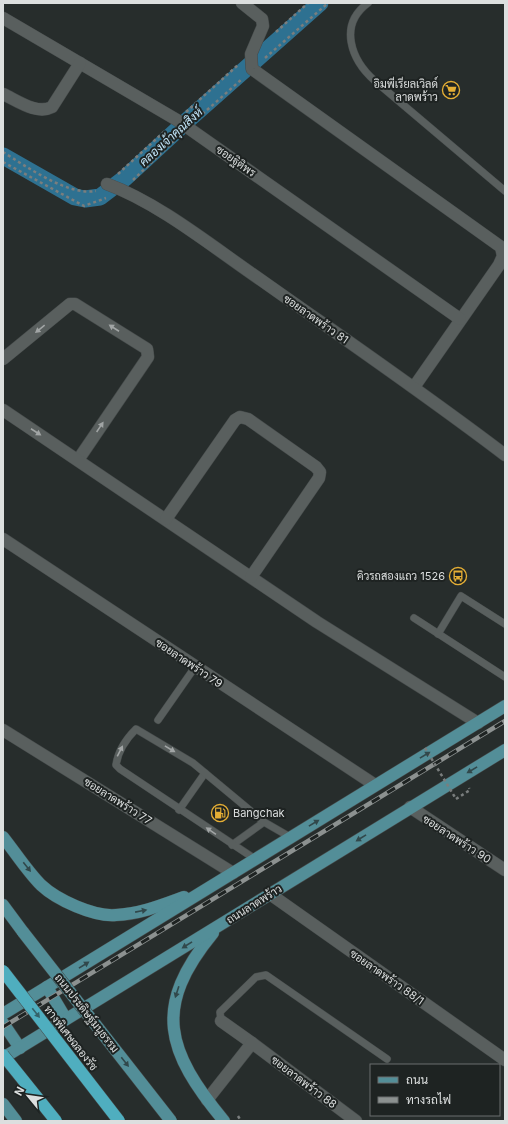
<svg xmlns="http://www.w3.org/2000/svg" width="508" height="1124" font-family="Inter,Sarabun,sans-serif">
<rect width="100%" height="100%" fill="#272d2c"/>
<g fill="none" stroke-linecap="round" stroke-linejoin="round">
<!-- canal -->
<path stroke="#2e7191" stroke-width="17" d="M3,156L75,197L85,199L100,197L125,178L189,119L320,3"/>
<!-- lane casing -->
<g stroke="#454a4a" stroke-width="8">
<g id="lane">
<path d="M368,3C338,25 351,60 375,81L505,191"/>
<path d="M414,618L505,677"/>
<path d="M438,634L461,596L505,624"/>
<path d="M158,720L195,667"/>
<path d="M179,810L205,773"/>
<path d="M232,845L264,822"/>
<path d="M255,859L120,769L116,765C118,751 126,739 136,729L193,763L264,822L290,837"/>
<path d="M221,1021L220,1012L256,977L266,975L387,1059"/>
</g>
</g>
<!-- street casing -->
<g stroke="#454a4a" stroke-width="13">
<g id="street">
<path d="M242,3L262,19L263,26L251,54L252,69L501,247L503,256L499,265L414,387"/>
<path d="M3,18L177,120L460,319"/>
<path d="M3,94C18,101 37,115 52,107L80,63"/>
<path d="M107,184C159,203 214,248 261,280C343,338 425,394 505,455"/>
<path d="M3,359L70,304H75L147,349L148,357L78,460"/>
<path d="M3,410L317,622L478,723"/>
<path d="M166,519L235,420L240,417L248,419L316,467L320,472L319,478L251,577"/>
<path d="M3,539L375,785"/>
<path d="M3,730L233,873"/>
<path d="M410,807L505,870"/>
<path d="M270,894L505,1060"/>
<path d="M221,1021L252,1043"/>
<path d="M207,1100L252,1043L356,1121"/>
</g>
</g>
<!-- primary casing -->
<g stroke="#454a4a" stroke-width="13">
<g id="primary">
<path d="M3,837C15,852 27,871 41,885C57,900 94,917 116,915C140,914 162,905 184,897"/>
<path d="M3,905L23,932"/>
<path d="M213,933C152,1007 166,1051 224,1121"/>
<path d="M47,987L66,1019"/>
<path d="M3,1014L505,706"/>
<path d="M3,1023L20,1048"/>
<path d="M3,1058L505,750"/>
<path d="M3,1104L16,1121"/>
</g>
</g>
<!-- path -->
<g stroke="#7a7e7e" stroke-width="2.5" stroke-dasharray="3 3" stroke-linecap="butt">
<path d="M276,32L308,3"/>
<path d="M265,58L328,3"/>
<path d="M186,112L238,65"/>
<path d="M198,118L242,79"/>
<path d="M3,152C27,167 68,196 96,191"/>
<path d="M3,162L84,206L106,198"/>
<path d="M118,174L166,130"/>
<path d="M133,180L179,136"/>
<path d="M456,799L470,790L469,788"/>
<path d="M238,1116L241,1121"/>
</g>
<!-- lane -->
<use href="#lane" stroke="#595f5e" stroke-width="7"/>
<!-- street -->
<use href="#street" stroke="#595f5e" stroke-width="12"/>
<!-- primary -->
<use href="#primary" stroke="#538e98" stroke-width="12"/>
<!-- rail casing -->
<g stroke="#8c9190" stroke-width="4.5">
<path id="rail" d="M3,1027L505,721"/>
</g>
<!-- rail -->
<use href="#rail" stroke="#1e2322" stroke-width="3" stroke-dasharray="9" stroke-linecap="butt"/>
<!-- primary-bridge casing -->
<g stroke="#454a4a" stroke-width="13" stroke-linecap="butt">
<path id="primary-bridge" d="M23,932L171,1121"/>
</g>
<!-- highway-bridge casing -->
<g stroke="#454a4a" stroke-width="13" stroke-linecap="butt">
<g id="highway-bridge">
<path d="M3,971L119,1121"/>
<path d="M3,1055L56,1121"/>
</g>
</g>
<!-- path-bridge -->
<path stroke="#7a7e7e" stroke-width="2.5" stroke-dasharray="3 3" stroke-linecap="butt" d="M425,748L456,799"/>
<!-- primary-bridge -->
<use href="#primary-bridge" stroke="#538e98" stroke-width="12"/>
<!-- highway-bridge -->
<use href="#highway-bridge" stroke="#4faebf" stroke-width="12"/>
</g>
<!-- one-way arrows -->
<defs><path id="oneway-solid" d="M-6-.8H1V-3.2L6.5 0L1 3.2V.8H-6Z"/></defs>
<g fill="#a1a5a5">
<use href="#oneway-solid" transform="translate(114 328) rotate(-147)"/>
<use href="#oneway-solid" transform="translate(40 329) rotate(141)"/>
<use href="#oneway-solid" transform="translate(100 427) rotate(-56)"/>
<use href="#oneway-solid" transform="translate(36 432) rotate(33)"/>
<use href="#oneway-solid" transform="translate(170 749) rotate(31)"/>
<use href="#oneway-solid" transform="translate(120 751) rotate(-63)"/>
<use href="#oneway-solid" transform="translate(211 831) rotate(-146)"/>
</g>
<g fill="#31484b">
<use href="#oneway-solid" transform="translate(425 755) rotate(-31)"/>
<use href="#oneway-solid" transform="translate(472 770) rotate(149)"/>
<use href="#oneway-solid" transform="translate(314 823) rotate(-31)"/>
<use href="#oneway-solid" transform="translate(361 838) rotate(148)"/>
<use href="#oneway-solid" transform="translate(27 867) rotate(52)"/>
<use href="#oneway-solid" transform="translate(141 911) rotate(-11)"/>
<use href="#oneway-solid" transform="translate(187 945) rotate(148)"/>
<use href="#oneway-solid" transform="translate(84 965) rotate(-32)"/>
<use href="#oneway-solid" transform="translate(177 992) rotate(108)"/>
<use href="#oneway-solid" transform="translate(125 1062) rotate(52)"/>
</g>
<use fill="#346269" href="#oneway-solid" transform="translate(36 1013) rotate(52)"/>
<!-- icons -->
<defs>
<g id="supermarket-ring" transform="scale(0.9)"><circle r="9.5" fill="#1e2322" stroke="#e4ae35" stroke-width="1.5"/><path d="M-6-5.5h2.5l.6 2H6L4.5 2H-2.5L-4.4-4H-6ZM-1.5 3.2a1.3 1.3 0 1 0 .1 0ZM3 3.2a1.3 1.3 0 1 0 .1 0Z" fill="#e4ae35"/></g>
<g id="bus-ring" transform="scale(0.9)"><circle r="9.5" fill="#1e2322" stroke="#e4ae35" stroke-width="1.5"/><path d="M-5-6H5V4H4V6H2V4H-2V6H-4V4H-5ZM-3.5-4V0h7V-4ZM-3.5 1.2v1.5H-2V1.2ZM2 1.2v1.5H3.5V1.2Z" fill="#e4ae35"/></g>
<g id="fuel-ring" transform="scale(0.9)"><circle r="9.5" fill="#1e2322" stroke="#e4ae35" stroke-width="1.5"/><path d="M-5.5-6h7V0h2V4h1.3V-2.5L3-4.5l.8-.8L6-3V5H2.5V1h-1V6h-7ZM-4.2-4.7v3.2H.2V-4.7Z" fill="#e4ae35"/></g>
</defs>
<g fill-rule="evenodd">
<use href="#supermarket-ring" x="451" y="90"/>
<use href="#bus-ring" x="458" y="576"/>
<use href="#fuel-ring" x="220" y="813"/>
</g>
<g text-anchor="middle" stroke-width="4" stroke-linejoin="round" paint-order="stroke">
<!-- poi labels -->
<g font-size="11" fill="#dcdfdf" stroke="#1e2322" text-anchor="end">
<text x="438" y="88">อิมพีเรียลเวิลด์<tspan x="438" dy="13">ลาดพร้าว</tspan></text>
<text x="445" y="580">คิวรถสองแถว 1526</text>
<text x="233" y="817" text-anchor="start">Bangchak</text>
</g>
<!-- street labels -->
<g font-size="11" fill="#dcdfdf" stroke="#1e2322">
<text transform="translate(236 161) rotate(35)" y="4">ซอยฐิติพร</text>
<text transform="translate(316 319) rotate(35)" y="4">ซอยลาดพร้าว 81</text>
<text transform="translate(189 663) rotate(34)" y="4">ซอยลาดพร้าว 79</text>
<text transform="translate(118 801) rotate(32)" y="4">ซอยลาดพร้าว 77</text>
<text transform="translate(457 839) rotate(33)" y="4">ซอยลาดพร้าว 90</text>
<text transform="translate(254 904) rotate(-32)" y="4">ถนนลาดพร้าว</text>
<text transform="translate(387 977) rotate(35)" y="4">ซอยลาดพร้าว 88/1</text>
<text transform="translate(87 1013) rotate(52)" y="4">ถนนประดิษฐ์มนูธรรม</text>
<text transform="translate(71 1038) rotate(52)" y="4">ทางพิเศษฉลองรัช</text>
<text transform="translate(304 1082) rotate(37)" y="4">ซอยลาดพร้าว 88</text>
</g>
<!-- water labels -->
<g font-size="12" font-style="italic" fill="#c1e4f8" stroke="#1e2322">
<text transform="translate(171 137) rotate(-42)" y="4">คลองเจ้าคุณสิงห์</text>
</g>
</g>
<!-- border -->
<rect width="508" height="1124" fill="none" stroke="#dcdfdf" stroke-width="8"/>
<!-- legend -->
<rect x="370" y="1064" width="130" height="52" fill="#1e2322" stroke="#6a6e6e"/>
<rect x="378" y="1077" width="20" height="6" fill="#538e98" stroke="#6a6e6e"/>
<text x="406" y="1084" font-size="12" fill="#dcdfdf">ถนน</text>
<rect x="378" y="1097" width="20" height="6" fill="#8c9190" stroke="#6a6e6e"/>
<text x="406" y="1104" font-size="12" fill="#dcdfdf">ทางรถไฟ</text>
<!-- north arrow -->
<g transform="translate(28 1096) rotate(299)" stroke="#1e2322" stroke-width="3" paint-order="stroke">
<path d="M0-3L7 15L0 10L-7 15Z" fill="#dcdfdf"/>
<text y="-6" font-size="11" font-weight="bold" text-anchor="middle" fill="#dcdfdf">N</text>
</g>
</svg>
